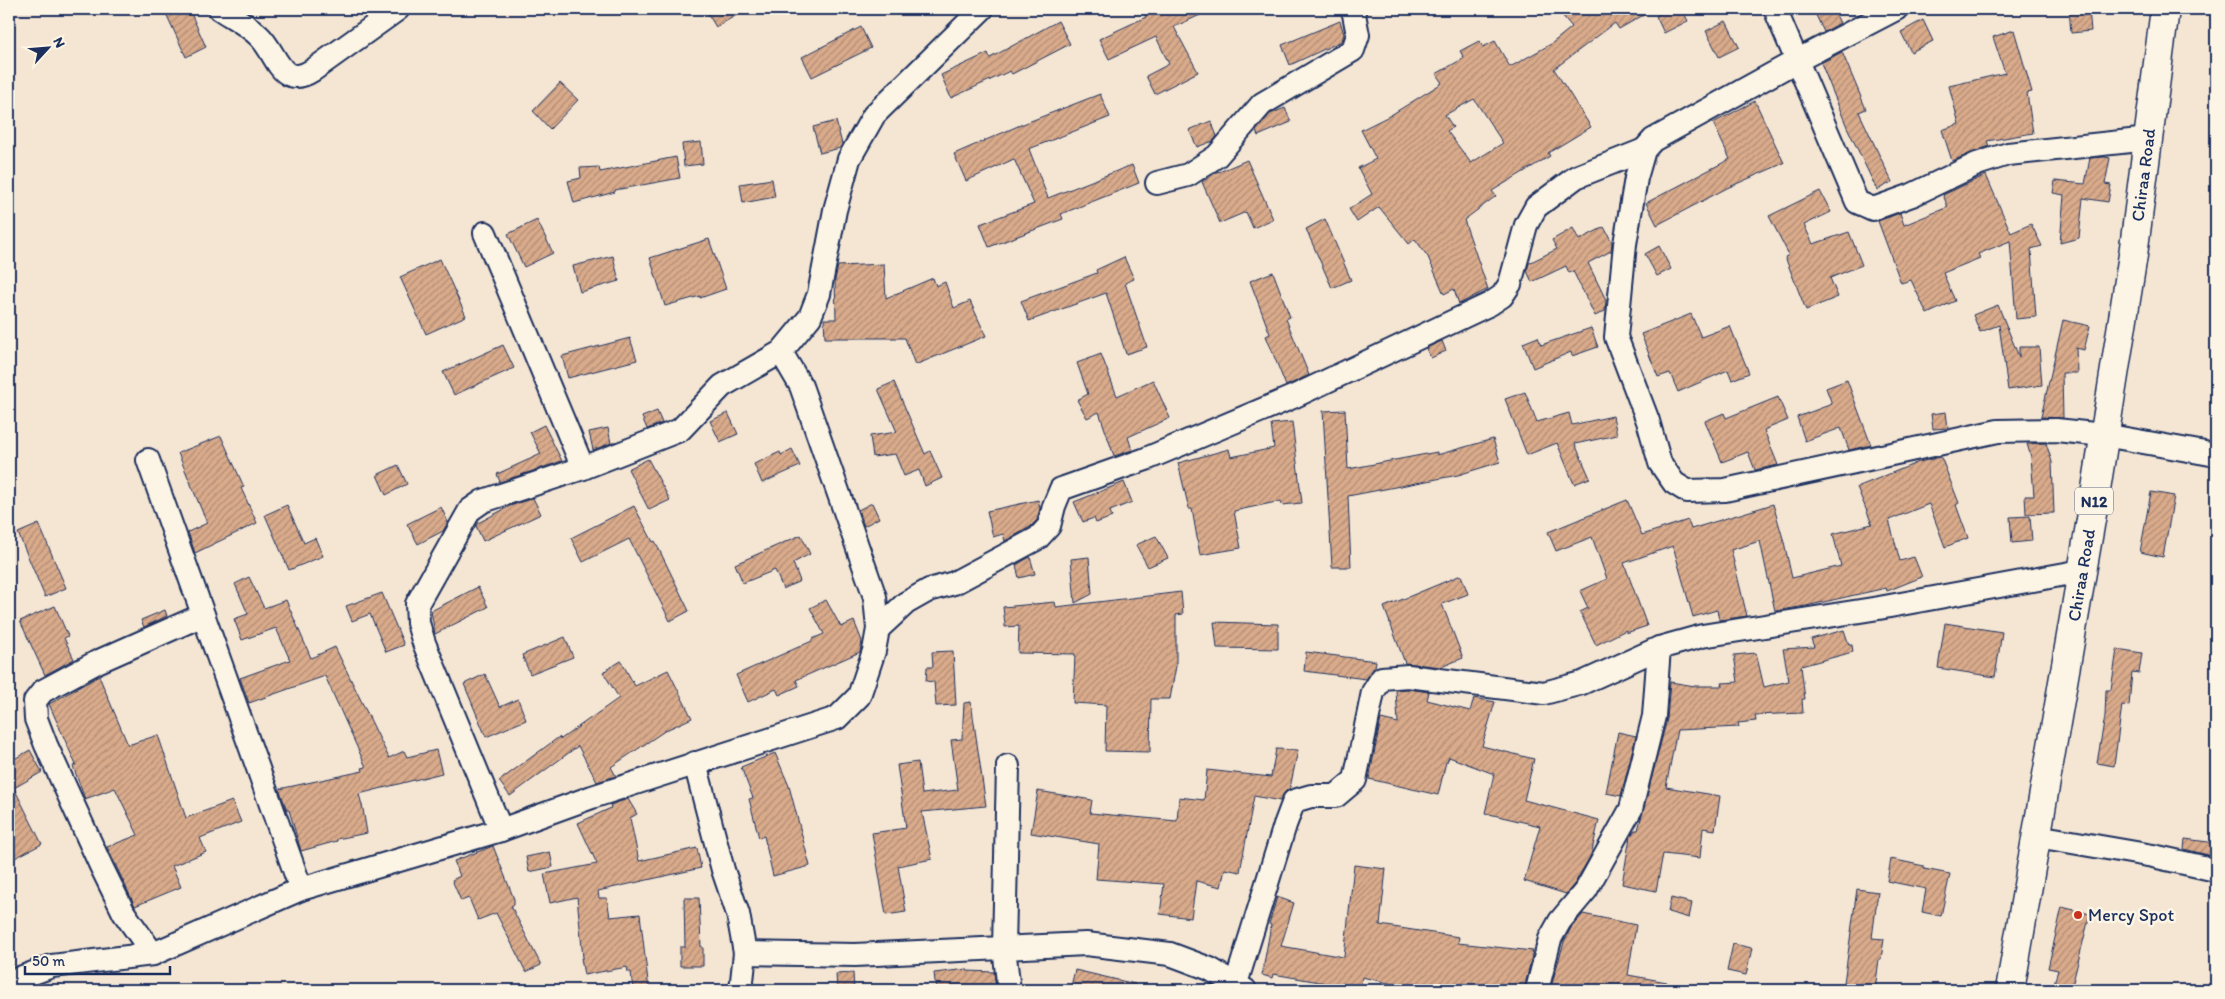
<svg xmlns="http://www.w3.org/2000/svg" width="2225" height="999" viewBox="0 0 2225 999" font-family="Itim,sans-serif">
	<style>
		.building { fill: url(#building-hatch); stroke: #1b2f5e; fill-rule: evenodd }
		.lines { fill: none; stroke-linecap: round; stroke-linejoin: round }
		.minor-casing { stroke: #1b2f5e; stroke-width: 26 }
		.highway-casing { stroke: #1b2f5e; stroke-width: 31 }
		.minor { stroke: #fcf5e5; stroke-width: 22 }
		.highway { stroke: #fcf5e5; stroke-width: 28 }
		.poi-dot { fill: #c8321e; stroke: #fcf5e5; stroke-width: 2 }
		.labels { text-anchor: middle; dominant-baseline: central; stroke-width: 5; stroke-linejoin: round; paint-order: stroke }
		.shield { fill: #fcf5e5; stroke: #5e6a86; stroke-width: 1 }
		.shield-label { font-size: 16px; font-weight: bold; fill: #1b2f5e }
		.street-label { font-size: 18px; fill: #1b2f5e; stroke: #fcf5e5 }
		.poi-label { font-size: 18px; fill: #1b2f5e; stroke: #fcf5e5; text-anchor: start }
	</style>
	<defs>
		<pattern id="building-hatch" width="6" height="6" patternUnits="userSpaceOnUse" patternTransform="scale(1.25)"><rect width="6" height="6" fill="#daab8b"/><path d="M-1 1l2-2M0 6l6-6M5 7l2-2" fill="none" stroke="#b08c75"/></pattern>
	</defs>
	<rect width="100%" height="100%" fill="#f5e6d3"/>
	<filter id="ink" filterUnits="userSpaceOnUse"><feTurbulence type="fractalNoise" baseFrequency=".02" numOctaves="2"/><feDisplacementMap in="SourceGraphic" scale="10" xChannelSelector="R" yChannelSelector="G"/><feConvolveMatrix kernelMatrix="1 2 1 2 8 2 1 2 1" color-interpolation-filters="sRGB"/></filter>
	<g filter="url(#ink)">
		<g class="building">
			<path d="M 164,9 L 189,9 L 206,47 L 186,57 Z"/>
			<path d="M 705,9 L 747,9 L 716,27 Z"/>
			<path d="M 1159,9 L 1213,9 L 1174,27 L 1198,72 L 1155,94 L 1146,76 L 1169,64 L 1156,37 L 1109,59 L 1099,39 L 1146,17 L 1145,15 Z"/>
			<path d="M 1557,9 L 1654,9 L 1619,29 L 1615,23 L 1554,69 L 1591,127 L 1548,153 L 1550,156 L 1492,191 L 1496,196 L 1464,220 L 1488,289 L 1459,304 L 1454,289 L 1444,294 L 1428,257 L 1415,239 L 1409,244 L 1379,207 L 1357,222 L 1349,209 L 1372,194 L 1358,168 L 1376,159 L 1361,130 L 1391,115 L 1442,83 L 1436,74 L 1464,58 L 1460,51 L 1479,41 L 1483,47 L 1495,41 L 1510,67 L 1551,44 L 1572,27 ZM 1474,99 L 1503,143 L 1471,163 L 1447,131 L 1453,127 L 1445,115 Z"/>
			<path d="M 1670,9 L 1682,9 L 1688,21 L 1664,33 L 1656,16 Z"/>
			<path d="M 1813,9 L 1833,9 L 1840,23 L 1824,32 Z"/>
			<path d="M 2069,9 L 2089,9 L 2091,31 L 2071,33 Z"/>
			<path d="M 1923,20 L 1933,41 L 1911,52 L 1901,32 Z"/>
			<path d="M 1058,21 L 1070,44 L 1012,74 L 1010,71 L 951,98 L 941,75 L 988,53 L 990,58 Z"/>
			<path d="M 1340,21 L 1344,34 L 1342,41 L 1290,65 L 1282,45 Z"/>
			<path d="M 1726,21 L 1739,47 L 1719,57 L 1706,31 Z"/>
			<path d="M 861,27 L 871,48 L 812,77 L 802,57 Z"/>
			<path d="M 2014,30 L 2032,92 L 2027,93 L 2033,133 L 1987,141 L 1989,146 L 1952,161 L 1942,130 L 1959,124 L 1949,86 L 2005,73 L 1993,37 Z"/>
			<path d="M 1842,52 L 1866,109 L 1859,112 L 1892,182 L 1877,190 L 1847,127 L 1821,63 Z"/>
			<path d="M 560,83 L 578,100 L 550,129 L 533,111 Z"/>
			<path d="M 1100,94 L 1110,117 L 1029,149 L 1048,198 L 1132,165 L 1139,183 L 1061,214 L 1063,219 L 989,247 L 980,224 L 1034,204 L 1014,159 L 966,181 L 954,154 L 1018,126 Z"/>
			<path d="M 1755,101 L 1784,163 L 1727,188 L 1657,225 L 1646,203 L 1730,159 L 1713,123 Z"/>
			<path d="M 1285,108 L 1291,122 L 1258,136 L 1256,131 L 1270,114 Z"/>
			<path d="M 836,121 L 842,144 L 840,148 L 820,153 L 813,127 Z"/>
			<path d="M 1211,121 L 1217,136 L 1213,141 L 1197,147 L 1189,130 Z"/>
			<path d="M 701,142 L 703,164 L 684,166 L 682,144 Z"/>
			<path d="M 676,157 L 680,178 L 615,190 L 615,192 L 574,203 L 568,181 L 581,178 L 580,168 L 599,167 L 600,172 Z"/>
			<path d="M 2105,157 L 2110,158 L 2105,184 L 2111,185 L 2108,202 L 2083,198 L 2079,238 L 2060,243 L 2064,195 L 2053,193 L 2055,181 L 2085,184 L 2090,158 Z"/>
			<path d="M 1247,160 L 1273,219 L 1253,228 L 1246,212 L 1220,223 L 1202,182 L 1218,171 L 1219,172 Z"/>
			<path d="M 1986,175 L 2011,233 L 2031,224 L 2042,246 L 2031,249 L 2036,317 L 2016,319 L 2010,241 L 1978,254 L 1980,258 L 1943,273 L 1955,301 L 1927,314 L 1911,280 L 1901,283 L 1878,221 L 1900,213 L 1904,225 L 1948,207 L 1943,195 Z"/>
			<path d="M 772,179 L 775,197 L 743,203 L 740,184 Z"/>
			<path d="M 1820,191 L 1831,212 L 1804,225 L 1813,244 L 1849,232 L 1862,265 L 1830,278 L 1838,297 L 1806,310 L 1785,257 L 1789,255 L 1769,216 Z"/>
			<path d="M 1325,219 L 1351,280 L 1332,288 L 1306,229 Z"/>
			<path d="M 537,220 L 553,253 L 524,267 L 508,234 Z"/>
			<path d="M 1604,227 L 1612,242 L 1611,251 L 1588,263 L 1606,300 L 1605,311 L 1595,316 L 1573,271 L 1569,273 L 1566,266 L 1532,282 L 1527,271 L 1529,263 L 1557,249 L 1552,240 L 1573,228 L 1579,240 Z"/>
			<path d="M 709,239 L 726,289 L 700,298 L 700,296 L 665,306 L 650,258 Z"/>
			<path d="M 1659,246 L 1671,269 L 1657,276 L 1645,254 Z"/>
			<path d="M 613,256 L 619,281 L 580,292 L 573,266 Z"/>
			<path d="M 1124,257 L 1134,279 L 1125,283 L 1147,347 L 1126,354 L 1106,293 L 1029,321 L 1021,301 L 1097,273 L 1096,270 Z"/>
			<path d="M 440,259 L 466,316 L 426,334 L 400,277 Z"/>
			<path d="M 884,264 L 886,298 L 933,278 L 936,286 L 945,282 L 954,308 L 970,301 L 986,336 L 915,365 L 905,338 L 825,338 L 824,319 L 836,319 L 835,280 L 838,266 Z"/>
			<path d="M 1273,272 L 1290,317 L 1286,319 L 1309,375 L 1286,386 L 1266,336 L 1270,334 L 1250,281 Z"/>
			<path d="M 1998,305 L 2019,357 L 2019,347 L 2039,347 L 2042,385 L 2008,390 L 1999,325 L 1980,332 L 1973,315 Z"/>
			<path d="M 1691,314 L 1701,337 L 1730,326 L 1749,373 L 1732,380 L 1728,370 L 1678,392 L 1670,373 L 1658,377 L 1641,334 Z"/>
			<path d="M 2063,320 L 2090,326 L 2084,350 L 2076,348 L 2077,373 L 2062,373 L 2063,418 L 2041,417 Z"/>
			<path d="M 1591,328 L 1598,347 L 1572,356 L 1571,352 L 1533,368 L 1523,343 L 1538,337 L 1541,345 Z"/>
			<path d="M 630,338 L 637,360 L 568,378 L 562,356 Z"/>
			<path d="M 1442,341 L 1446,351 L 1431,358 L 1426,348 Z"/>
			<path d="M 503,345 L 514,368 L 454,395 L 443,372 Z"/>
			<path d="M 1101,354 L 1117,396 L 1153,380 L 1170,418 L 1128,437 L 1132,450 L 1114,456 L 1099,412 L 1087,418 L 1077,400 L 1088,394 L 1077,363 Z"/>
			<path d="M 1847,380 L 1871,445 L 1849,450 L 1841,428 L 1805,441 L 1797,417 L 1832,404 L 1826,388 Z"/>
			<path d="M 894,382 L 925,454 L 930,451 L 942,478 L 925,486 L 919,470 L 904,476 L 895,454 L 873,457 L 870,436 L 897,432 L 878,389 Z"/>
			<path d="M 1525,392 L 1537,422 L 1569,413 L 1572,425 L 1613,416 L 1617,435 L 1575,444 L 1590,478 L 1574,484 L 1557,443 L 1527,455 L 1505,399 Z"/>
			<path d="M 1778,397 L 1788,420 L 1764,430 L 1778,465 L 1755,470 L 1748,452 L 1722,462 L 1705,421 L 1724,413 L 1726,418 Z"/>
			<path d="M 1345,410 L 1348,469 L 1437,452 L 1437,455 L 1493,439 L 1500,462 L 1458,475 L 1348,496 L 1351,567 L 1332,567 L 1323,411 Z"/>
			<path d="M 657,411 L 662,423 L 647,429 L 642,417 Z"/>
			<path d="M 1946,412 L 1948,428 L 1933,429 L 1931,414 Z"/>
			<path d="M 728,413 L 738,434 L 720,442 L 710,421 Z"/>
			<path d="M 1292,422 L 1302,503 L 1282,505 L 1281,501 L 1234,511 L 1241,548 L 1200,555 L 1192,509 L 1189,509 L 1178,463 L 1229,449 L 1231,457 L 1274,448 L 1271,424 Z"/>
			<path d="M 544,425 L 562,461 L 500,482 L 497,474 L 541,454 L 530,432 Z"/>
			<path d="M 608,428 L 611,443 L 593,450 L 589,432 Z"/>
			<path d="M 221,436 L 244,487 L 241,488 L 257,523 L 195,553 L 188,532 L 207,523 L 178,453 Z"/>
			<path d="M 2046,443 L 2052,462 L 2054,513 L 2026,514 L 2025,496 L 2034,496 L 2031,457 L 2027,444 Z"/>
			<path d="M 792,449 L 800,466 L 762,483 L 754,464 L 780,452 L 781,455 Z"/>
			<path d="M 1941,457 L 1959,503 L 1956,505 L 1968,538 L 1945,547 L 1929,504 L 1889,520 L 1900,561 L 1914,557 L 1922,577 L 1887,591 L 1886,588 L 1806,606 L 1775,611 L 1760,541 L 1731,550 L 1747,616 L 1719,620 L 1717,610 L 1693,617 L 1673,546 L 1624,563 L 1647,626 L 1626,633 L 1626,630 L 1596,645 L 1580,612 L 1588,608 L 1580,591 L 1607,579 L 1592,537 L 1556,551 L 1548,532 L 1627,500 L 1642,535 L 1688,520 L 1691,529 L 1773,504 L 1784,542 L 1792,578 L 1841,566 L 1833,534 L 1872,524 L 1857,487 L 1919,462 Z"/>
			<path d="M 648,459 L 670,500 L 649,510 L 628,469 Z"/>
			<path d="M 398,465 L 407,484 L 386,495 L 377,475 Z"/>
			<path d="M 1124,482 L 1132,502 L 1110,511 L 1112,517 L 1096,523 L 1094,518 L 1083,522 L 1074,502 Z"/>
			<path d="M 2151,492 L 2174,496 L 2163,557 L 2140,552 Z"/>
			<path d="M 533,498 L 541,514 L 483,541 L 476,526 L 478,523 L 510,506 Z"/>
			<path d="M 1038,500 L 1040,508 L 1037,520 L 1030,527 L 1005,541 L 1003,534 L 993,537 L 987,511 Z"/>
			<path d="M 872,503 L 879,518 L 864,526 L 858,510 Z"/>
			<path d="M 287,505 L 304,543 L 315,538 L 323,556 L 289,570 L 265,515 Z"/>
			<path d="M 634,506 L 653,542 L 655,541 L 689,611 L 670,621 L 629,539 L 583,562 L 571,538 Z"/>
			<path d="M 441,507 L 448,522 L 443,531 L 418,544 L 407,524 Z"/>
			<path d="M 2030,516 L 2032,541 L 2012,543 L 2010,517 Z"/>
			<path d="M 39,524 L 66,588 L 45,597 L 18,533 Z"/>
			<path d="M 801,535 L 810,554 L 793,563 L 800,581 L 783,589 L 775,570 L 743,583 L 735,564 Z"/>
			<path d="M 1156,536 L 1168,558 L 1148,567 L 1136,545 Z"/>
			<path d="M 1030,557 L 1035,574 L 1019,578 L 1016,565 Z"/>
			<path d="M 1089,557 L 1092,594 L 1075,603 L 1071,559 Z"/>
			<path d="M 1461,575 L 1468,594 L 1442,604 L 1463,658 L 1441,667 L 1405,663 L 1384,607 Z"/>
			<path d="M 249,577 L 264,608 L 286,600 L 311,658 L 335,647 L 389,758 L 404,751 L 407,757 L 436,750 L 442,773 L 359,794 L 363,809 L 367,833 L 337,839 L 337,841 L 301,851 L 289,810 L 287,810 L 279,789 L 363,771 L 362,768 L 366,767 L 325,676 L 249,703 L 240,678 L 290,660 L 276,628 L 242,640 L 234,619 L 248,614 L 235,584 Z"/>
			<path d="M 478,587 L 488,607 L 435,634 L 431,611 Z"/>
			<path d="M 1181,592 L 1183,614 L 1176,615 L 1176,666 L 1170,699 L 1151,699 L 1150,752 L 1105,751 L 1106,705 L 1073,703 L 1075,654 L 1018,653 L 1019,626 L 1005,627 L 1005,624 L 1003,607 L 1055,602 L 1056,607 Z"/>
			<path d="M 382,593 L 404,645 L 386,652 L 370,614 L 352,621 L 346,606 Z"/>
			<path d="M 826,600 L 841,627 L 854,621 L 862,641 L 860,652 L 796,680 L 799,686 L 779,695 L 776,689 L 748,702 L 736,675 L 812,641 L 812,639 L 824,634 L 810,608 Z"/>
			<path d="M 55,606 L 68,636 L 64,638 L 74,659 L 45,675 L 20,621 Z"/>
			<path d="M 165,610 L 167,616 L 144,627 L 141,620 Z"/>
			<path d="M 1214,622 L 1278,624 L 1278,649 L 1217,648 Z"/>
			<path d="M 1945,623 L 2002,632 L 1995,677 L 1938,668 Z"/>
			<path d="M 1844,630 L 1849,645 L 1852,645 L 1853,652 L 1801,666 L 1805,699 L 1802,699 L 1803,713 L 1755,715 L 1756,721 L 1738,723 L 1739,727 L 1677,730 L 1666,787 L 1720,796 L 1715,830 L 1703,828 L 1700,858 L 1663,854 L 1656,891 L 1622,884 L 1630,837 L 1635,830 L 1638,830 L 1667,719 L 1670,682 L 1695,686 L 1723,686 L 1722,683 L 1738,682 L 1734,655 L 1756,653 L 1764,687 L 1789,681 L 1783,649 L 1814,647 L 1811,639 Z"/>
			<path d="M 565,637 L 573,657 L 530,674 L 522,655 Z"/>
			<path d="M 2117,649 L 2142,653 L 2139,673 L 2132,672 L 2129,706 L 2122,705 L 2114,766 L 2097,763 L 2105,716 L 2106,690 L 2111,690 Z"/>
			<path d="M 953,651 L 956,705 L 936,706 L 934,682 L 926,681 L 927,667 L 933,667 L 932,652 Z"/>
			<path d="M 1306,652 L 1376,661 L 1375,667 L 1366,679 L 1304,671 Z"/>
			<path d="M 621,661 L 635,686 L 668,670 L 692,718 L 666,730 L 611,767 L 616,776 L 597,782 L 578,746 L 510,796 L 499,781 L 559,737 L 561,739 L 619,698 L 603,672 Z"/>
			<path d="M 485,674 L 500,707 L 518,699 L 526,720 L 486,737 L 464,684 Z"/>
			<path d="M 99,676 L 128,745 L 158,735 L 186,818 L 232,801 L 241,822 L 200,838 L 206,852 L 172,866 L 181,887 L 135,906 L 107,847 L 138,835 L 115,788 L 85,799 L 73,766 L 76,765 L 49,704 Z"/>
			<path d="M 1408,689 L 1429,692 L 1427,700 L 1470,711 L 1474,698 L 1495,702 L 1482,746 L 1534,759 L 1524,800 L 1599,820 L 1591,855 L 1575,883 L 1566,894 L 1524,881 L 1540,826 L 1485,813 L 1494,774 L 1449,757 L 1447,762 L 1446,762 L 1438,795 L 1369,779 L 1381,719 L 1398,723 L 1396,690 Z"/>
			<path d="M 971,702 L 986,806 L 922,812 L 932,859 L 898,866 L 906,912 L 886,915 L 872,833 L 906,828 L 897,765 L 918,762 L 922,794 L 958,790 L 951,740 L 962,739 L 964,703 Z"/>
			<path d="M 1618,732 L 1636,736 L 1621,796 L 1606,793 Z"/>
			<path d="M 1276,749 L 1298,750 L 1290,788 L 1285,792 L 1280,801 L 1254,796 L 1240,872 L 1225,869 L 1221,887 L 1196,881 L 1191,918 L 1160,914 L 1164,884 L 1096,879 L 1099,844 L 1031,833 L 1038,791 L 1092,800 L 1090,813 L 1177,821 L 1179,797 L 1204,800 L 1207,770 L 1271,777 Z"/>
			<path d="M 30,750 L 42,772 L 14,788 L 42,844 L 9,861 L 9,762 Z"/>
			<path d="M 775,753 L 789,786 L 810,866 L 773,876 L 764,836 L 759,838 L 749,799 L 753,798 L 741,767 Z"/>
			<path d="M 628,799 L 637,814 L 630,818 L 639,861 L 697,848 L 701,868 L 598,891 L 599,898 L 607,898 L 610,917 L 640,914 L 649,990 L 633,990 L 631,972 L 628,972 L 627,967 L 584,975 L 581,958 L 583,958 L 577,897 L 550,903 L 544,874 L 597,864 L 578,823 L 611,808 L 610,805 Z"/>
			<path d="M 2185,839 L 2216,843 L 2216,857 L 2184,849 Z"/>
			<path d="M 493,846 L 514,899 L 514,905 L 511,906 L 541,965 L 526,972 L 496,913 L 478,920 L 469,898 L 461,901 L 452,880 L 460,876 L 454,861 Z"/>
			<path d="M 550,852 L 553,867 L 529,872 L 526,857 Z"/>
			<path d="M 1891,859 L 1924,866 L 1924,869 L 1950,874 L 1941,916 L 1922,912 L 1926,889 L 1887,881 Z"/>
			<path d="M 1354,865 L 1386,869 L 1380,925 L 1459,937 L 1458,943 L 1533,951 L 1524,990 L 1419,990 L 1362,977 L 1360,989 L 1273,974 L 1272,978 L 1262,975 L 1271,925 L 1269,924 L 1277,897 L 1294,903 L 1281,946 L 1344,957 Z"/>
			<path d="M 1857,889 L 1878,892 L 1872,938 L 1884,939 L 1881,959 L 1879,959 L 1875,990 L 1843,990 Z"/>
			<path d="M 684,898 L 699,898 L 701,947 L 703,947 L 703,966 L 680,966 L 680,947 L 685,947 Z"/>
			<path d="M 1671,898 L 1692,903 L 1689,918 L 1668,912 Z"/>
			<path d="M 2062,907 L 2090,914 L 2071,990 L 2052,990 L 2058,970 L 2048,968 Z"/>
			<path d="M 1583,914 L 1636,925 L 1628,975 L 1667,982 L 1667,990 L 1550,990 L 1564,942 L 1571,928 Z"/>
			<path d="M 1733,944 L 1752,948 L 1746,975 L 1727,971 Z"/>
			<path d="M 967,969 L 967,971 L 994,972 L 996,990 L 936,990 L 934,973 Z"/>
			<path d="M 1075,970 L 1135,984 L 1134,990 L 1070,990 Z"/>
			<path d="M 853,973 L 854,990 L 837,990 L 836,974 Z"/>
		</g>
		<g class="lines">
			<g class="minor-casing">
				<g id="minor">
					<path d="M 220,9 C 232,17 248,25 259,36 C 277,52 280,91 313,70 L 398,9"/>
					<path d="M 1775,9 L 1857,202 L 1873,209 L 1912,195 L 1977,164 L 2008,154 L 2149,139"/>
					<path d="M 1896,9 L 1798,60 L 1653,140 L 1644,150 L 1636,178 L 1625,244 L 1616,337 L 1648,421 L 1660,463 L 1674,483 L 1687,491 L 1725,490 L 1998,431 L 2056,430 L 2104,435 L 2216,455"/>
					<path d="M 1157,183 L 1188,175 L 1217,156 L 1262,104 L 1353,50 L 1358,35 L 1353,9"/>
					<path d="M 485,233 L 583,468"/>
					<path d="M 148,460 L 301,889"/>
					<path d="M 878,629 L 906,603 L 929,590 L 954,583 L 1038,538 L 1049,526 L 1054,506 L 1061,489 L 1146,459 L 1295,396 L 1490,304 L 1502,296 L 1510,284 L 1526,225 L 1536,207 L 1576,177 L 1644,150"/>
					<path d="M 695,763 L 723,870 L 738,914 L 745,953 L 741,990"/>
					<path d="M 1008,766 L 1004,948 L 1009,990"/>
					<path d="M 501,830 L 592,797 L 837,718 L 859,696 L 874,651 L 878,629 L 875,597 L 801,386 L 781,352"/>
					<path d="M 2037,836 L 2153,856 L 2216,870"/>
					<path d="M 745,953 L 855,955 L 1086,944 L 1170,954 L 1210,969 L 1245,990"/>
					<path d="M 153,954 L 124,913 L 101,866 L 46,745 L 36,719 L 35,701 L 43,691 L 97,662 L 203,615"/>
					<path d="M 9,982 L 52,966 L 153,954 L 301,889 L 501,830 L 424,643 L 418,623 L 417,604 L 470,510 L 483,501 L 583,468 L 680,430 L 722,386 L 781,352 L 810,317 L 819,294 L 835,210 L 849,159 L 874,115 L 982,9"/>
					<path d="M 1234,990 L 1285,825 L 1294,801 L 1311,796 L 1336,796 L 1355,780 L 1373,692 L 1382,678 L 1408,676 L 1544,693 L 1582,683 L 1659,648 L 1702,636 L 1879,608 L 2082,571"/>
					<path d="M 1537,990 L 1550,939 L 1560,921 L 1586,890 L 1631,809 L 1654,716 L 1659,648"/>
				</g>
			</g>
			<g class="highway-casing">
				<g id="highway">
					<path id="s1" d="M 2010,990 L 2093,508 L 2133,255 L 2165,9"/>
				</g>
			</g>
			<use href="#minor" class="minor"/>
			<use href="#highway" class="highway"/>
		</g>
	</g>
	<circle class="poi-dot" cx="2078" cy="915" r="5"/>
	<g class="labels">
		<rect class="shield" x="2075" y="487.5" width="38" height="27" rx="4"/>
		<g class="shield-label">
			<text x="2094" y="501">N12</text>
		</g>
		<g class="street-label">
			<text stroke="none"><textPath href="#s1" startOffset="826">Chiraa Road</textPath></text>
			<text stroke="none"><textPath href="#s1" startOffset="421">Chiraa Road</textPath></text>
		</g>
		<g class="poi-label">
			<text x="2088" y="915">Mercy Spot</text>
		</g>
	</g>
	<rect width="2225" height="999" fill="none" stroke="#fcf5e5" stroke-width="30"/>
	<rect x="15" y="15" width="2195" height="969" fill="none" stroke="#1b2f5e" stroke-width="2" filter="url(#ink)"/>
	<g transform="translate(48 48) rotate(64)" stroke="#fcf5e5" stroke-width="4" paint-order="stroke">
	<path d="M0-4L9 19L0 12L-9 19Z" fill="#1b2f5e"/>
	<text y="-8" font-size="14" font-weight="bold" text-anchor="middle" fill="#1b2f5e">N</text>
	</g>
	<path d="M25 966v8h145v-8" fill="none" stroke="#1b2f5e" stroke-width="2.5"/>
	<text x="32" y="966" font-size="15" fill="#1b2f5e" stroke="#fcf5e5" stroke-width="4" paint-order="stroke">50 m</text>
</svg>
